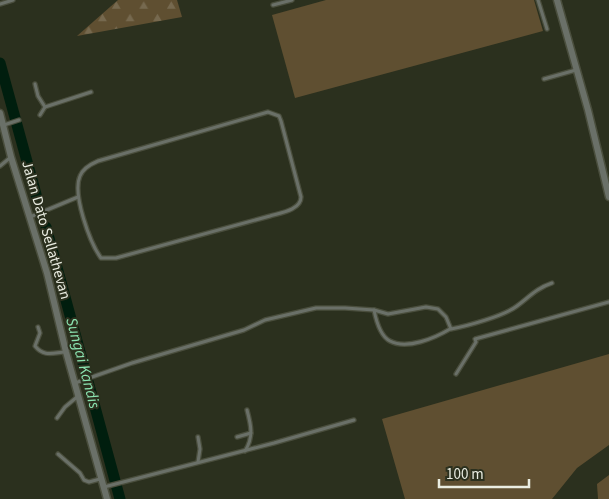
<svg xmlns="http://www.w3.org/2000/svg" width="609" height="499" viewBox="0 0 609 499" font-family="'Source Sans 3',sans-serif">
	<style>
		.green { fill: #5f4f31 }
		.forest { fill: url(#forest-firs) }
		.lines { fill: none; stroke-linecap: round; stroke-linejoin: round }
		.river { stroke: #001e0e; stroke-width: 11 }
		.service-casing { stroke: #4a4e3d; stroke-width: 5.5 }
		.minor-casing { stroke: #4a4e3d; stroke-width: 9 }
		.service { stroke: #6a7068; stroke-width: 3 }
		.minor { stroke: #6a7068; stroke-width: 6 }
		.labels { text-anchor: middle; dominant-baseline: central; stroke-width: 4; stroke-linejoin: round; paint-order: stroke }
		.street-label { font-size: 15px; fill: #eaede2; stroke: #2b301e }
		.water-label { font-size: 16px; font-style: italic; fill: #8be3b0; stroke: #2b301e }
	</style>
	<defs>
		<pattern id="forest-firs" width="22" height="20" patternUnits="userSpaceOnUse" patternTransform="scale(1.25)"><rect width="22" height="20" fill="#5f4f31"/><path d="M5 1l3.5 6h-7zM16 11l3.5 6h-7z" fill="#76694f"/></pattern>
	</defs>
	<rect width="100%" height="100%" fill="#2b301e"/>
	<g class="green">
		<path d="M 326,0 L 534,0 L 543,31 L 295,98 L 272,15 Z"/>
		<path d="M 609,354 L 609,445 L 577,468 L 552,499 L 405,499 L 382,419 Z"/>
		<path d="M 609,475 L 609,499 L 598,499 L 597,484 Z"/>
	</g>
	<path class="forest" d="M 118,0 L 177,0 L 182,17 L 77,36 Z"/>
	<g class="lines">
		<g class="river">
			<path d="M 0,63 L 37,198"/>
			<path d="M 46,227 L 120,499"/>
		</g>
		<g class="service-casing">
			<g id="service">
				<path d="M 538,0 L 547,29"/>
				<path d="M 0,4 L 13,0"/>
				<path d="M 273,5 L 292,0"/>
				<path d="M 544,79 L 576,70"/>
				<path d="M 35,84 L 38,96 L 45,107"/>
				<path d="M 268,112 L 279,116 L 281,121 L 301,197 C 301,210 280,213 270,216 L 116,258 L 101,258 C 90,243 72,194 80,176 C 83,168 91,164 98,161 Z"/>
				<path d="M 40,115 L 45,107 L 91,92"/>
				<path d="M 4,125 L 19,120"/>
				<path d="M 0,166 L 11,157"/>
				<path d="M 30,217 L 78,197"/>
				<path d="M 374,310 C 376,320 380,336 390,341 C 407,350 435,338 450,329"/>
				<path d="M 38,327 L 40,333 L 35,346 C 44,357 52,353 65,352"/>
				<path d="M 456,374 L 476,342 L 475,339 L 609,302"/>
				<path d="M 75,383 L 132,363 L 244,330 L 265,320 L 316,308 L 345,308 L 374,310 L 388,314 L 426,307 L 438,309 L 446,317 L 451,329 C 467,326 504,316 517,306 C 529,297 537,288 552,283"/>
				<path d="M 57,418 L 65,407 L 77,397"/>
				<path d="M 237,437 L 251,433"/>
				<path d="M 245,451 C 254,437 251,425 247,410"/>
				<path d="M 58,454 L 80,473 L 84,480 L 89,482 L 100,479"/>
				<path d="M 198,462 L 200,449 L 198,437"/>
				<path d="M 104,487 L 274,443 L 354,420"/>
			</g>
		</g>
		<g class="minor-casing">
			<g id="minor">
				<path d="M 557,0 L 588,110 L 609,197"/>
				<path d="M 0,113 L 11,157 L 47,273 L 66,352 L 107,499"/>
			</g>
		</g>
		<use href="#service" class="service"/>
		<use href="#minor" class="minor"/>
	</g>
	<g class="labels">
		<g class="street-label">
			<text transform="translate(46 230) rotate(74)">Jalan Dato Sellathevan</text>
		</g>
		<g class="water-label">
			<text transform="translate(83 363) rotate(75)">Sungai Kandis</text>
		</g>
	</g>
	<path d="M439 479v8h90v-8" fill="none" stroke="#eaede2" stroke-width="2.5"/>
	<text x="446" y="479" font-size="15" fill="#eaede2" stroke="#2b301e" stroke-width="4" paint-order="stroke">100 m</text>
</svg>
